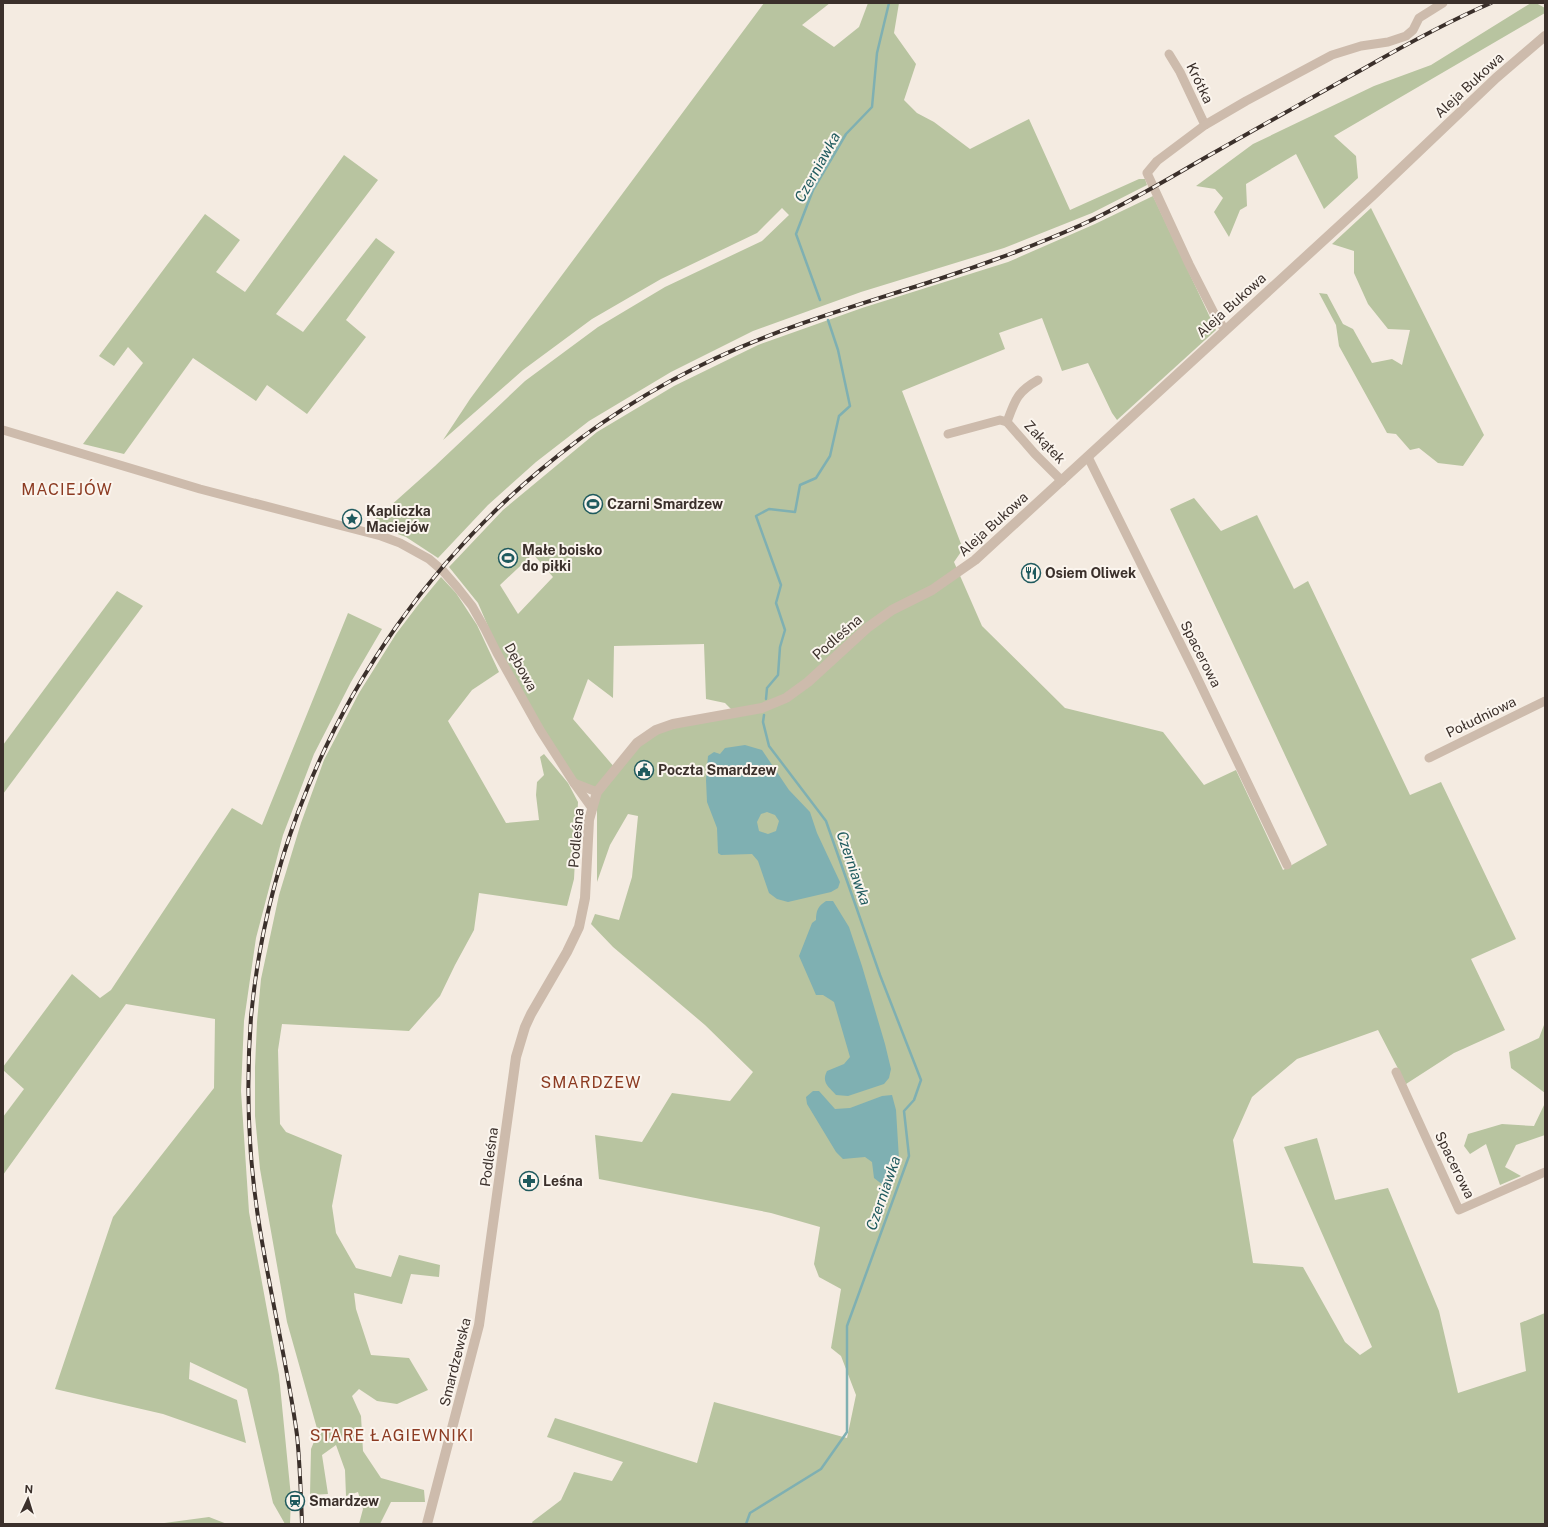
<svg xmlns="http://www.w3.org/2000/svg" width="1548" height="1527" viewBox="0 0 1548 1527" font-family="'Public Sans',sans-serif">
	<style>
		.green { fill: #b8c4a0; fill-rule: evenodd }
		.water { fill: #7fb0b2; fill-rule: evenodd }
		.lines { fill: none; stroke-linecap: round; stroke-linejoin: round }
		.stream { stroke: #7fb0b2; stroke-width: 2.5 }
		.minor { stroke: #cdbbac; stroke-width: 9 }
		.tertiary { stroke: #cdbbac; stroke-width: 10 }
		.rail-casing { stroke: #3b302b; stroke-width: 4 }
		.rail { stroke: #fbf5ee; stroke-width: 2.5; stroke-dasharray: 8; stroke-linecap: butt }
		.labels { text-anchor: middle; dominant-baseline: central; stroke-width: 4; stroke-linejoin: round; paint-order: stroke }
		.street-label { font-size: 14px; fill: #3b302b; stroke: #fbf5ee }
		.poi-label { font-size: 14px; font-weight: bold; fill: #3b302b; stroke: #fbf5ee; text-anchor: start }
		.water-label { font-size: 15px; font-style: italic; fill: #1f5a5e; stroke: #fbf5ee }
		.quarter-label { font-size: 16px; letter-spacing: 1px; fill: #8c3b22; stroke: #fbf5ee }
	</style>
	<rect width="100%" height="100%" fill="#f4ebe1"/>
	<g class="green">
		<path d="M 764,3 L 830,3 L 802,25 L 834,47 L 859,27 L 868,3 L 899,3 L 894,33 L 916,64 L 904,100 L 917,113 L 934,122 L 970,149 L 1029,119 L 1070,210 L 1139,179 L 1145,179 L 1147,185 L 1092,213 L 1004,248 L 861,292 L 753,331 L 671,372 L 589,421 L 536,462 L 488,505 L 438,558 L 406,537 L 370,524 L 435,466 L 525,381 L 598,327 L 665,287 L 762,241 L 789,215 L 782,208 L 757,233 L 661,279 L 592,319 L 523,370 L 443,440 L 470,399 Z"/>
		<path d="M 1531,3 L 1536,3 L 1545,8 L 1545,13 L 1334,136 L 1356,156 L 1358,178 L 1324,209 L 1296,154 L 1246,184 L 1247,206 L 1240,210 L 1229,237 L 1214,212 L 1223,198 L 1215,189 L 1196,186 L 1253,144 L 1374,86 L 1431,65 Z"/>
		<path d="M 344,155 L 378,180 L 276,314 L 303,332 L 376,238 L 395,252 L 346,320 L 366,337 L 307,414 L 267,385 L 256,401 L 193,358 L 124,454 L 83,444 L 143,363 L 128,347 L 114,366 L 99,356 L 205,214 L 240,240 L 216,272 L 245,292 Z"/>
		<path d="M 1153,196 L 1216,330 L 1117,420 L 1112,413 L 1088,363 L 1062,371 L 1042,318 L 999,333 L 1005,349 L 902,391 L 963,549 L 954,562 L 982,626 L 1065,708 L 1163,732 L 1204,785 L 1236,770 L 1283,870 L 1327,845 L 1170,509 L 1194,498 L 1221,531 L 1257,515 L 1294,589 L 1308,581 L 1410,795 L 1441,782 L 1516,939 L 1471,959 L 1505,1030 L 1454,1053 L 1406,1084 L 1378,1030 L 1297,1059 L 1252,1097 L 1233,1140 L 1253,1263 L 1303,1267 L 1345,1342 L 1360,1355 L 1372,1347 L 1284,1147 L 1317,1138 L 1335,1200 L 1388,1188 L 1439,1311 L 1458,1393 L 1526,1371 L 1520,1323 L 1545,1313 L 1545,1524 L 533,1524 L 532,1522 L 561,1500 L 574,1472 L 612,1481 L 623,1462 L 547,1437 L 555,1418 L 697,1463 L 714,1402 L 847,1438 L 856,1395 L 841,1356 L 831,1348 L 841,1289 L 819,1277 L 814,1264 L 820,1227 L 771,1213 L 599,1179 L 595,1135 L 642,1142 L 672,1093 L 730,1101 L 753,1072 L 705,1025 L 613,947 L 591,924 L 595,914 L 619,920 L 632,877 L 638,816 L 628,814 L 610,845 L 597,882 L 597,792 L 574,783 L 509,675 L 478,603 L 449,567 L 503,510 L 597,432 L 674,386 L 758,345 L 862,308 L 1008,262 L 1095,224 ZM 533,554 L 553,577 L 518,614 L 500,585 ZM 704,644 L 706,699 L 725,703 L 735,713 L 648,735 L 615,768 L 573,719 L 588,679 L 613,698 L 614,646 Z"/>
		<path d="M 1371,208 L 1484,435 L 1463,466 L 1438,463 L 1419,448 L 1410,450 L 1396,434 L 1387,433 L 1339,346 L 1336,325 L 1319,293 L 1327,294 L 1343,324 L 1353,329 L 1372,363 L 1392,359 L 1402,365 L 1410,330 L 1388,329 L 1368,304 L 1354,273 L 1354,251 L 1332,244 Z"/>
		<path d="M 441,577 L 456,593 L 477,625 L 499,672 L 472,690 L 448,721 L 506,823 L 539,820 L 536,795 L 537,782 L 544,775 L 540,757 L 544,754 L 568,783 L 578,802 L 574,879 L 567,906 L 479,893 L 474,930 L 455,965 L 440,996 L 409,1031 L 282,1024 L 278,1050 L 280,1124 L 286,1132 L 342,1155 L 332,1206 L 336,1233 L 356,1268 L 391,1277 L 399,1255 L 440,1265 L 439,1277 L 411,1274 L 402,1304 L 354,1293 L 356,1309 L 371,1355 L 409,1358 L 428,1390 L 397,1404 L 377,1401 L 359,1389 L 352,1396 L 361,1416 L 363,1451 L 381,1478 L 424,1490 L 425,1502 L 391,1502 L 380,1524 L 359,1524 L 363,1509 L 358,1492 L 346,1496 L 345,1470 L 336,1445 L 322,1455 L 328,1494 L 310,1495 L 311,1449 L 318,1432 L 287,1322 L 260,1169 L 255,1116 L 255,1067 L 257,1022 L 261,979 L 279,895 L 301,823 L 324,760 L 359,693 L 396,634 L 418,605 Z"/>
		<path d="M 117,591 L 143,606 L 3,794 L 3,745 Z"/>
		<path d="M 348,613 L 382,629 L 351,682 L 314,754 L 283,835 L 256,938 L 244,1021 L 241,1091 L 249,1212 L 279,1375 L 291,1497 L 290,1524 L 285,1524 L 273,1503 L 247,1389 L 190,1362 L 189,1379 L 237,1400 L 246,1443 L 163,1414 L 55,1389 L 113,1217 L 214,1088 L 215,1019 L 126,1004 L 3,1175 L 3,1117 L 24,1089 L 3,1070 L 3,1067 L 72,974 L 100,998 L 111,990 L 232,808 L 262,825 Z"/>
		<path d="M 1544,1025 L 1545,1025 L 1545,1093 L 1511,1068 L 1509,1052 L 1539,1038 Z"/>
		<path d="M 1545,1103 L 1545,1135 L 1516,1145 L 1505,1167 L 1521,1176 L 1500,1185 L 1486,1144 L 1470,1154 L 1464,1146 L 1468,1134 L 1502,1124 L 1534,1126 Z"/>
		<path d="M 209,1517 L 227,1524 L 157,1524 Z"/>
	</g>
	<g class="water">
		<path d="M 745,745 L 762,750 L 789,790 L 810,812 L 817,833 L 840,882 L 838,888 L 831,892 L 788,902 L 777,899 L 769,893 L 758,861 L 752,854 L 721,855 L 718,853 L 717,828 L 707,802 L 706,780 L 708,756 L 714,752 L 720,754 L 725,748 ZM 767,812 L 775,815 L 779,821 L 776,831 L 768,834 L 759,831 L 757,822 L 761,814 Z"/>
		<path d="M 826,901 L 833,901 L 849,927 L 862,966 L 885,1044 L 891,1069 L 889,1078 L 884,1084 L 848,1096 L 836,1095 C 829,1087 821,1083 827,1071 L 844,1064 L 850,1057 L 834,1002 L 823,995 L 816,995 L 799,956 L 812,923 L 816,920 C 816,911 818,906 826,901 Z"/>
		<path d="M 813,1091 L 819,1091 L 835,1109 L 850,1108 L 882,1096 L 892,1095 L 896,1110 L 899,1159 L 897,1174 L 891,1185 L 883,1185 L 874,1178 L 872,1162 L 865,1157 L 843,1159 L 836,1152 L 807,1104 L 806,1097 Z"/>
	</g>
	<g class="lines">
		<g class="stream">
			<path d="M 820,300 L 796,234 L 813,190 L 846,134 L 872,107 L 877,53 L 889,3"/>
			<path d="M 766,699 L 767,688 L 778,675 L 780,647 L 785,630 L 776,603 L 781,585 L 756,516 L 769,509 L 795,512 L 800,485 L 816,478 L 830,456 L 839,416 L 850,406 L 838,350 L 828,320"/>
			<path d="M 746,1524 L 750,1513 L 821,1469 L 847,1432 L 847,1326 L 909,1156 L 904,1111 L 914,1100 L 921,1080 L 880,975 L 826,821 L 769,746 L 763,722 L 764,715"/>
		</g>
		<g class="minor">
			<path d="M 1169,54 L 1180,72 L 1205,125"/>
			<path d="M 1225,330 L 1214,313 L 1189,264 L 1147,173 L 1157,161 L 1205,125 L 1246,101 L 1332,55 L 1361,46 L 1388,42 L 1406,36 L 1413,30 L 1419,18 L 1443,3"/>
			<path d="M 1038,380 C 1017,392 1015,400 1007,422 L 1035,454 L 1062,481"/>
			<path d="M 3,430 L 200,489 L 381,536 L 400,543 L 429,559 L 443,571 L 457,587 L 472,606 L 485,629 L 497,653 L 540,730 L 574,783 L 592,808"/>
			<path d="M 948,434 L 1000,420 L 1007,422"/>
			<path d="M 1088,457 L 1193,669 L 1287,865"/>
			<path d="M 1429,758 L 1545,701"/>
			<path d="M 574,783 L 597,792"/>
			<path d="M 1396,1072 L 1459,1210 L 1545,1172"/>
		</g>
		<path class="tertiary" d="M 427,1524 L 479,1325 L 516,1057 L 525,1027 L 531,1014 L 567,952 L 579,927 L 585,898 L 589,820 L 597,792 L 637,743 L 656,730 L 673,724 L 762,708 L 786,698 L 808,682 L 867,628 L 892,610 L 932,590 L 975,560 L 1373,195 L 1496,78 L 1545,36"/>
		<g class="rail-casing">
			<path id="rail" d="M 302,1524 C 301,1494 300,1465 297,1435 C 287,1362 269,1290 258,1217 C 248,1151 246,1084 251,1017 C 277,734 458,478 716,358 C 787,325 862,304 936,280 C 985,264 1034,246 1081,225 C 1125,205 1166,180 1208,156 C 1259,127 1311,98 1363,69 C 1405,45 1447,22 1491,3"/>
		</g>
		<use href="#rail" class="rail"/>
	</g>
	<defs>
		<g id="stadium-ring" transform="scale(1)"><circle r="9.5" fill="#fbf5ee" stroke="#1f5a5e" stroke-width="1.5"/><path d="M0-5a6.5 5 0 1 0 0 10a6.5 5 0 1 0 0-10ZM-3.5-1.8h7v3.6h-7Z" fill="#1f5a5e"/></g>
		<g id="sight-ring" transform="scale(1)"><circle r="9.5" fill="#fbf5ee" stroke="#1f5a5e" stroke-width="1.5"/><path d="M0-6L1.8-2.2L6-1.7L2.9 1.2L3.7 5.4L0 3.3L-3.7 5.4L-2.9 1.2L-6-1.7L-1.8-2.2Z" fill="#1f5a5e"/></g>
		<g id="restaurant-ring" transform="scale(1)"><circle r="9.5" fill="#fbf5ee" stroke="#1f5a5e" stroke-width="1.5"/><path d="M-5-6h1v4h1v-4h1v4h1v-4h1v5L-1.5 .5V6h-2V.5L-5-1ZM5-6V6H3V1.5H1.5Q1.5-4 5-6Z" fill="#1f5a5e"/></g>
		<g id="civic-ring" transform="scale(1)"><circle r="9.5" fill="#fbf5ee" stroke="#1f5a5e" stroke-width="1.5"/><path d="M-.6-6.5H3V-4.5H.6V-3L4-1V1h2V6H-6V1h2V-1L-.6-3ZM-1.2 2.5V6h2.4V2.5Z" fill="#1f5a5e"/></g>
		<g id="pharmacy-ring" transform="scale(1)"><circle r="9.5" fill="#fbf5ee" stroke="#1f5a5e" stroke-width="1.5"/><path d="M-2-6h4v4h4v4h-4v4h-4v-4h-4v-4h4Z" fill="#1f5a5e"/></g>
		<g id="station-ring" transform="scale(1)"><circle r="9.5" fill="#fbf5ee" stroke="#1f5a5e" stroke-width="1.5"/><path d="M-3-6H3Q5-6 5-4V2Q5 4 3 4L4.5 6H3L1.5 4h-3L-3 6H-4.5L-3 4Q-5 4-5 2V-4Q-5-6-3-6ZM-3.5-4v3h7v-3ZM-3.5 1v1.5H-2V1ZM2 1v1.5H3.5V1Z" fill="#1f5a5e"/></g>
	</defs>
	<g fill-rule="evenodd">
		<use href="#stadium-ring" x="593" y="504"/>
		<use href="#sight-ring" x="352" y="519"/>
		<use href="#stadium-ring" x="508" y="558"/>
		<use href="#restaurant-ring" x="1031" y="573"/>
		<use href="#civic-ring" x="644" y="770"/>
		<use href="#pharmacy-ring" x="529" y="1181"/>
		<use href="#station-ring" x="295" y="1501"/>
	</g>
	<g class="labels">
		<g class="street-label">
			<text transform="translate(1200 83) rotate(64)">Krótka</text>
			<text transform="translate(1469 85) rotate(-43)">Aleja Bukowa</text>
			<text transform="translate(1231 305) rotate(-42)">Aleja Bukowa</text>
			<text transform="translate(1045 442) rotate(47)">Zakątek</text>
			<text transform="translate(993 524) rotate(-42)">Aleja Bukowa</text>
			<text transform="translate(837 637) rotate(-41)">Podleśna</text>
			<text transform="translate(1201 654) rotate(63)">Spacerowa</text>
			<text transform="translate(521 667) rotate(61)">Dębowa</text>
			<text transform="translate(1481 717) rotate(-26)">Południowa</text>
			<text transform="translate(576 838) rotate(-85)">Podleśna</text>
			<text transform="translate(489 1157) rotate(-82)">Podleśna</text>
			<text transform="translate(1455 1165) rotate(64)">Spacerowa</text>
			<text transform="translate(455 1362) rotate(-76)">Smardzewska</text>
		</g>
		<g class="poi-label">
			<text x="607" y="504">Czarni Smardzew</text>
			<text x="366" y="511">Kapliczka<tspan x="366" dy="16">Maciejów</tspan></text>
			<text x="522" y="550">Małe boisko<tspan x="522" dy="16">do piłki</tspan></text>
			<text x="1045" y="573">Osiem Oliwek</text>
			<text x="658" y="770">Poczta Smardzew</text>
			<text x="543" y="1181">Leśna</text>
			<text x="309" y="1501">Smardzew</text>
		</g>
		<g class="water-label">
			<text transform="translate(817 167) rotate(-61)">Czerniawka</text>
			<text transform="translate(854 868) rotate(71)">Czerniawka</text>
			<text transform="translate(883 1193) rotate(-71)">Czerniawka</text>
		</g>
		<g class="quarter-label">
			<text x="67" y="489">MACIEJÓW</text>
			<text x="591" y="1082">SMARDZEW</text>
			<text x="392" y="1435">STARE ŁAGIEWNIKI</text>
		</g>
	</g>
	<rect width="1548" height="1527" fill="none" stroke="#3b302b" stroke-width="8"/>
	<g transform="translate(28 1499) rotate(4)" stroke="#fbf5ee" stroke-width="3" paint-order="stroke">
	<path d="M0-3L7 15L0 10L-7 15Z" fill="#3b302b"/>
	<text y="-6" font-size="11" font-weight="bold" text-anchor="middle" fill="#3b302b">N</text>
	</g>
</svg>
